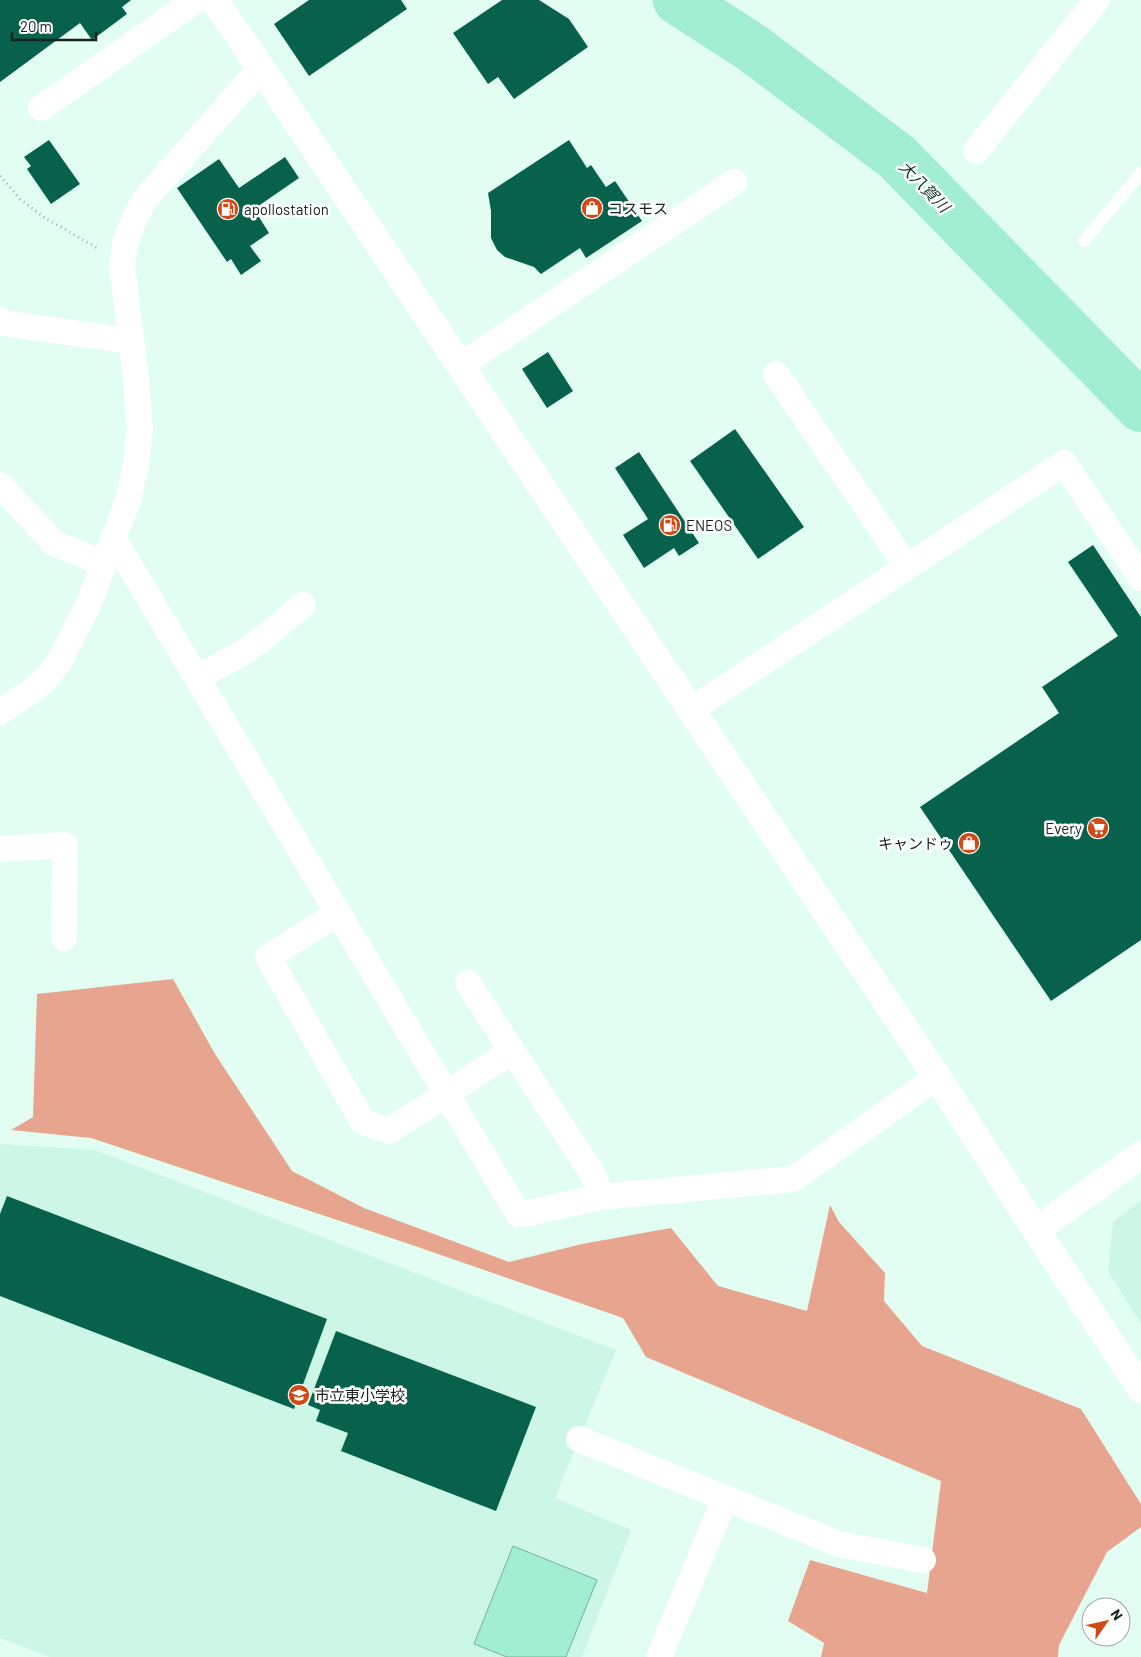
<svg xmlns="http://www.w3.org/2000/svg" width="1141" height="1657" viewBox="0 0 1141 1657" font-family="Barlow,'Noto Sans JP',sans-serif">
	<style>
		.built { fill: #ccf7e6 }
		.forest { fill: #e7a58f }
		.water { fill: #a1eed2; stroke: #77b09b }
		.lines { fill: none; stroke-linecap: round; stroke-linejoin: round }
		.river { stroke: #a1eed2; stroke-width: 50 }
		.building { fill: #08624b }
		.path { stroke: #9cb3aa; stroke-width: 3; stroke-dasharray: 1 4; stroke-linecap: butt }
		.lane { stroke: #fff; stroke-width: 12 }
		.street { stroke: #fff; stroke-width: 26 }
		.secondary { stroke: #fff; stroke-width: 28 }
		.labels { text-anchor: middle; dominant-baseline: central; stroke-width: 5; stroke-linejoin: round; paint-order: stroke }
		.poi-label { font-size: 15px; fill: #14211c; stroke: #fff; text-anchor: start }
		.water-label { font-size: 16px; font-style: italic; fill: #15382d; stroke: #fff }
	</style>
	<rect width="100%" height="100%" fill="#e2fef3"/>
	<g class="built">
		<path d="M 0,1144 L 95,1150 L 616,1350 L 555,1498 L 631,1530 L 582,1657 L 50,1657 L 0,1638 Z"/>
		<path d="M 1141,1200 L 1141,1324 L 1108,1271 L 1113,1222 Z"/>
	</g>
	<path class="forest" d="M 173,979 L 215,1054 L 292,1171 L 364,1208 L 509,1262 L 582,1244 L 671,1228 L 718,1286 L 807,1311 L 830,1205 L 839,1222 L 885,1273 L 884,1301 L 922,1346 L 1081,1409 L 1141,1504 L 1141,1527 L 1107,1552 L 1059,1645 L 1058,1657 L 821,1657 L 824,1643 L 788,1621 L 810,1560 L 927,1593 L 941,1481 L 646,1357 L 623,1318 L 409,1244 L 91,1138 L 11,1130 L 33,1117 L 37,994 Z"/>
	<path class="water" d="M 513,1546 L 597,1580 L 566,1657 L 507,1657 L 474,1644 Z"/>
	<g class="lines">
		<path class="river" d="M 678,0 L 751,47 L 897,157 L 1141,407"/>
	</g>
	<g class="building">
		<path d="M 0,0 L 131,0 L 122,7 L 127,14 L 92,40 L 80,23 L 0,82 Z"/>
		<path d="M 309,0 L 401,0 L 407,9 L 309,76 L 274,24 Z"/>
		<path d="M 502,0 L 539,0 L 569,19 L 588,47 L 514,99 L 498,77 L 488,84 L 453,33 Z"/>
		<path d="M 49,140 L 80,184 L 51,204 L 27,169 L 31,166 L 24,157 Z"/>
		<path d="M 569,140 L 587,168 L 591,165 L 606,187 L 615,181 L 642,221 L 586,258 L 580,248 L 541,274 L 534,267 L 505,257 L 497,250 L 491,238 L 491,211 L 488,193 Z"/>
		<path d="M 285,157 L 299,178 L 254,209 L 269,233 L 250,246 L 261,261 L 241,275 L 231,259 L 227,262 L 177,188 L 219,159 L 239,188 Z"/>
		<path d="M 548,352 L 573,391 L 547,408 L 522,369 Z"/>
		<path d="M 735,429 L 804,527 L 758,559 L 690,461 Z"/>
		<path d="M 639,452 L 699,543 L 679,556 L 674,548 L 644,568 L 623,535 L 648,519 L 615,468 Z"/>
		<path d="M 1093,545 L 1141,617 L 1141,940 L 1051,1001 L 920,807 L 1059,713 L 1042,687 L 1118,636 L 1068,562 Z"/>
		<path d="M 7,1196 L 327,1319 L 294,1409 L 0,1296 L 0,1214 Z"/>
		<path d="M 336,1331 L 536,1407 L 496,1511 L 341,1451 L 348,1433 L 316,1421 L 320,1410 L 308,1405 Z"/>
	</g>
	<g class="lines">
		<path class="path" d="M 0,176 L 20,199 L 45,218 L 97,248"/>
		<path class="lane" d="M 1084,241 L 1141,173"/>
		<g class="street">
			<path d="M 41,108 L 196,0"/>
			<path d="M 976,151 L 1097,0"/>
			<path d="M 0,320 L 3,323 L 131,341"/>
			<path d="M 461,365 L 734,182"/>
			<path d="M 776,374 L 907,567"/>
			<path d="M 0,485 L 55,544 L 104,563"/>
			<path d="M 113,538 L 519,1215 L 600,1197 L 793,1179 L 937,1077"/>
			<path d="M 197,678 L 242,653 L 258,642 L 303,605"/>
			<path d="M 691,710 L 1064,463 L 1141,578"/>
			<path d="M 0,712 L 33,690 L 47,678 L 59,662 L 89,603 L 129,498 L 137,458 L 140,429 L 136,379 L 122,265 L 125,243 L 136,215 L 145,199 L 261,68"/>
			<path d="M 0,849 L 65,845 L 64,938"/>
			<path d="M 338,913 L 268,957 L 363,1122 L 389,1131 L 503,1057 L 514,1053"/>
			<path d="M 468,983 L 594,1176 L 600,1197"/>
			<path d="M 579,1439 L 839,1544 L 923,1560"/>
			<path d="M 659,1657 L 725,1498"/>
		</g>
		<g class="secondary">
			<path d="M 214,0 L 261,68 L 937,1077 L 1036,1230 L 1141,1389"/>
			<path d="M 1036,1230 L 1141,1155"/>
		</g>
	</g>
	<defs>
		<g id="shop-disc" transform="scale(1.125)"><circle r="9.5" fill="#d14a16" stroke="#fff"/><path d="M-5-2.5h2.3a2.7 3.5 0 0 1 5.4 0H5L5.5 6h-11ZM-1.5-2.5h3a1.5 2.3 0 0 0-3 0Z" fill="#fff"/></g>
		<g id="fuel-disc" transform="scale(1.125)"><circle r="9.5" fill="#d14a16" stroke="#fff"/><path d="M-5.5-6h7V0h2V4h1.3V-2.5L3-4.5l.8-.8L6-3V5H2.5V1h-1V6h-7ZM-4.2-4.7v3.2H.2V-4.7Z" fill="#fff"/></g>
		<g id="supermarket-disc" transform="scale(1.125)"><circle r="9.5" fill="#d14a16" stroke="#fff"/><path d="M-6-5.5h2.5l.6 2H6L4.5 2H-2.5L-4.4-4H-6ZM-1.5 3.2a1.3 1.3 0 1 0 .1 0ZM3 3.2a1.3 1.3 0 1 0 .1 0Z" fill="#fff"/></g>
		<g id="school-disc" transform="scale(1.125)"><circle r="9.5" fill="#d14a16" stroke="#fff"/><path d="M0-5L7-2L0 1L-7-2ZM-4 1L0 2.5L4 1V4Q0 6-4 4Z" fill="#fff"/></g>
	</defs>
	<g fill-rule="evenodd">
		<use href="#shop-disc" x="592" y="208"/>
		<use href="#fuel-disc" x="228" y="209"/>
		<use href="#fuel-disc" x="670" y="525"/>
		<use href="#supermarket-disc" x="1098" y="828"/>
		<use href="#shop-disc" x="969" y="843"/>
		<use href="#school-disc" x="299" y="1395"/>
	</g>
	<g class="labels">
		<g class="poi-label">
			<text x="608" y="208">コスモス</text>
			<text x="244" y="209">apollostation</text>
			<text x="686" y="525">ENEOS</text>
			<text x="1082" y="828" text-anchor="end">Every</text>
			<text x="953" y="843" text-anchor="end">キャンドゥ</text>
			<text x="315" y="1395">市立東小学校</text>
		</g>
		<g class="water-label">
			<text transform="translate(925 186) rotate(46)">大八賀川</text>
		</g>
	</g>
	<g transform="translate(1106 1622) rotate(56)"><circle r="24" fill="#ffffff" stroke="#a1a6a4"/>
	<path d="M0-4L9 19L0 12L-9 19Z" fill="#d14a16"/>
	<text y="-8" font-size="14" font-weight="bold" text-anchor="middle" fill="#14211c">N</text>
	</g>
	<path d="M12 32v8h84v-8" fill="none" stroke="#14211c" stroke-width="2.5"/>
	<text x="20" y="32" font-size="15" fill="#14211c" stroke="#ffffff" stroke-width="4" paint-order="stroke">20 m</text>
</svg>
